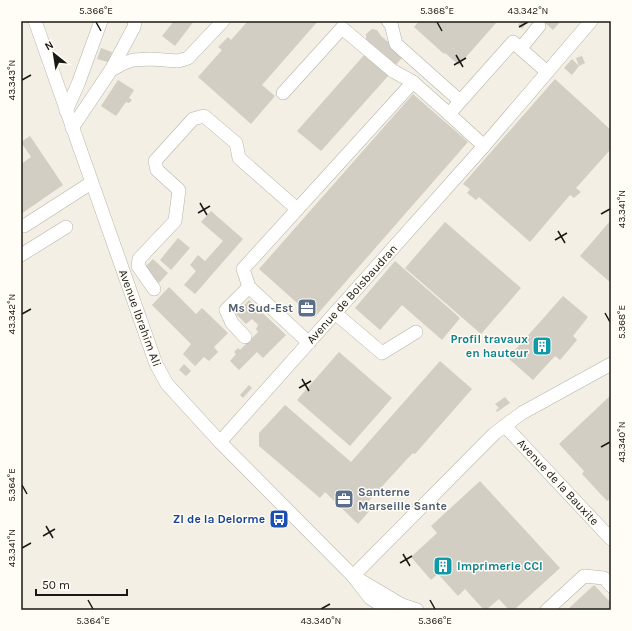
<svg xmlns="http://www.w3.org/2000/svg" width="632" height="631" viewBox="0 0 632 631" font-family="Karla,sans-serif">
	<style>
		.building { fill: #d2cec4 }
		.lines { fill: none; stroke-linecap: round; stroke-linejoin: round }
		.minor-casing { stroke: #b6b3a8; stroke-width: 14 }
		.minor { stroke: #fff; stroke-width: 13 }
		.ticks { fill: none; stroke: #1b1915; stroke-width: 1.5 }
		.labels { text-anchor: middle; dominant-baseline: central; stroke-width: 3; stroke-linejoin: round; paint-order: stroke }
		.street-label { font-size: 12px; fill: #1b1915; stroke: #fffdf6 }
		.service-label { font-size: 12px; font-weight: bold; fill: #4e5e75; stroke: #fffdf6; text-anchor: end }
		.culture-label { font-size: 12px; font-weight: bold; fill: #0d838f; stroke: #fffdf6; text-anchor: end }
		.transit-label { font-size: 12px; font-weight: bold; fill: #164399; stroke: #fffdf6; text-anchor: end }
		.neatline { fill: none; stroke: #1b1915; stroke-width: 1.5 }
		.ticks-label { font-size: 10px; text-anchor: middle; fill: #1b1915 }
	</style>
	<rect width="100%" height="100%" fill="#f3efe4"/>
	<g class="building">
		<path d="M 174,21 L 194,21 L 175,46 L 162,36 Z"/>
		<path d="M 248,21 L 318,21 L 262,85 L 275,96 L 251,124 L 198,77 L 222,50 L 218,47 L 228,37 L 231,40 Z"/>
		<path d="M 419,21 L 493,21 L 496,23 L 459,65 L 445,53 L 444,54 L 414,27 Z"/>
		<path d="M 521,21 L 528,21 L 522,29 L 518,25 Z"/>
		<path d="M 543,21 L 561,21 L 553,30 Z"/>
		<path d="M 372,29 L 377,30 L 381,36 L 404,55 L 396,65 L 373,45 L 370,44 L 366,40 L 366,34 Z"/>
		<path d="M 101,48 L 112,52 L 108,62 L 97,59 Z"/>
		<path d="M 365,54 L 389,75 L 321,151 L 297,131 Z"/>
		<path d="M 582,56 L 585,63 L 579,66 L 576,58 Z"/>
		<path d="M 572,59 L 579,66 L 572,75 L 564,68 Z"/>
		<path d="M 555,79 L 611,130 L 611,149 L 576,188 L 581,192 L 574,198 L 570,195 L 530,242 L 479,197 L 476,200 L 467,193 L 470,189 L 463,184 Z"/>
		<path d="M 118,80 L 134,90 L 129,98 L 132,100 L 129,103 L 126,102 L 116,116 L 101,106 Z"/>
		<path d="M 413,94 L 468,142 L 314,318 L 259,269 Z"/>
		<path d="M 30,136 L 63,185 L 21,214 L 21,164 L 31,157 L 21,142 Z"/>
		<path d="M 211,211 L 243,239 L 195,294 L 184,285 L 196,271 L 190,265 L 198,255 L 205,261 L 223,241 L 201,222 Z"/>
		<path d="M 611,220 L 611,283 L 580,256 Z"/>
		<path d="M 445,222 L 521,288 L 481,334 L 405,268 Z"/>
		<path d="M 178,238 L 190,248 L 171,270 L 160,260 Z"/>
		<path d="M 153,259 L 168,273 L 159,283 L 144,268 Z"/>
		<path d="M 395,261 L 460,318 L 442,340 L 402,305 L 380,330 L 355,308 Z"/>
		<path d="M 169,287 L 196,314 L 202,308 L 228,333 L 214,347 L 218,352 L 209,361 L 204,357 L 195,366 L 183,354 L 191,344 L 152,305 Z"/>
		<path d="M 563,296 L 588,317 L 573,336 L 577,340 L 560,360 L 555,356 L 533,380 L 508,358 Z"/>
		<path d="M 249,300 L 286,335 L 263,358 L 257,352 L 239,370 L 230,361 L 236,354 L 234,352 L 238,348 L 240,350 L 258,332 L 256,329 L 258,325 L 252,319 L 246,324 L 236,314 Z"/>
		<path d="M 339,352 L 392,398 L 350,446 L 297,400 Z"/>
		<path d="M 440,361 L 472,389 L 415,454 L 413,453 L 408,458 L 365,505 L 371,509 L 358,524 L 325,492 L 320,498 L 259,446 L 259,433 L 285,405 L 351,462 Z"/>
		<path d="M 184,364 L 191,371 L 186,376 L 179,370 Z"/>
		<path d="M 249,385 L 252,388 L 243,398 L 240,395 Z"/>
		<path d="M 611,395 L 611,498 L 607,501 L 582,474 L 584,471 L 559,444 Z"/>
		<path d="M 505,397 L 510,403 L 497,412 L 496,410 L 499,408 L 495,404 Z"/>
		<path d="M 480,481 L 560,568 L 514,610 L 509,610 L 499,599 L 486,610 L 484,610 L 465,589 L 458,596 L 438,574 L 431,580 L 411,557 L 437,533 L 431,526 Z"/>
		<path d="M 594,585 L 611,603 L 611,610 L 567,610 Z"/>
	</g>
	<g class="lines">
		<g class="minor-casing">
			<g id="minor">
				<path d="M 35,21 L 156,364 L 167,384 L 220,442 L 353,576 L 370,598 L 389,610"/>
				<path d="M 388,21 L 391,24 L 396,44 L 460,101"/>
				<path d="M 521,48 L 539,26"/>
				<path d="M 111,70 L 122,64 L 133,60 L 151,59 L 178,61 L 188,58 L 223,21"/>
				<path d="M 283,93 L 342,28 L 393,71 L 413,82 L 449,114"/>
				<path d="M 66,111 L 78,84 L 101,21"/>
				<path d="M 72,128 L 111,70 L 134,27 L 135,21"/>
				<path d="M 484,146 L 449,114 L 513,42 L 547,72"/>
				<path d="M 21,225 L 24,226 L 91,183"/>
				<path d="M 21,255 L 66,227"/>
				<path d="M 154,289 L 138,266 L 139,259 L 175,221 L 179,190 L 157,170 L 155,161 L 193,119 L 204,116 L 236,143 L 239,158 L 297,209"/>
				<path d="M 335,313 L 382,353 L 416,332"/>
				<path d="M 245,337 L 232,323 L 226,310 L 249,287"/>
				<path d="M 309,343 L 249,287 L 243,269 L 413,82"/>
				<path d="M 505,426 L 611,539"/>
				<path d="M 220,442 L 484,146 L 591,21"/>
				<path d="M 353,576 L 495,433 L 522,413 L 611,364"/>
				<path d="M 360,580 L 402,605 L 417,610"/>
				<path d="M 547,610 L 584,576 L 604,578 L 611,586"/>
			</g>
		</g>
		<use href="#minor" class="minor"/>
	</g>
	<path class="ticks" d="M 96,22 L 101,31M 437,22 L 442,31M 519,27 L 528,22M 456,55 L 463,67M 454,65 L 466,58M 22,80 L 31,75M 200,203 L 207,215M 198,213 L 210,206M 601,214 L 610,209M 558,231 L 565,243M 555,240 L 567,233M 605,313 L 610,322M 22,314 L 31,309M 302,379 L 309,391M 299,388 L 311,381M 601,447 L 610,442M 22,485 L 27,494M 46,526 L 53,538M 43,536 L 55,529M 22,548 L 31,543M 403,554 L 410,566M 400,563 L 412,556M 88,600 L 93,609M 430,600 L 435,609M 321,609 L 330,604"/>
	<defs>
		<g id="office-square" transform="scale(1)"><rect x="-9" y="-9" width="18" height="18" rx="4" fill="#5c6f8a" stroke="#fffdf6"/><path d="M-6-3h4V-5.5h4V-3h4V5H-6ZM-1-4.5V-3h2v-1.5ZM-6 0V1H6V0Z" fill="#fff"/></g>
		<g id="building-square" transform="scale(1)"><rect x="-9" y="-9" width="18" height="18" rx="4" fill="#0f9aa8" stroke="#fffdf6"/><path d="M-4-6H4V6H1V3H-1V6H-4ZM-2.5-4.3h1.7v1.8h-1.7ZM.8-4.3h1.7v1.8H.8ZM-2.5-1h1.7V.8h-1.7ZM.8-1h1.7V.8H.8Z" fill="#fff"/></g>
		<g id="bus-square" transform="scale(1)"><rect x="-9" y="-9" width="18" height="18" rx="4" fill="#1a4fb4" stroke="#fffdf6"/><path d="M-5-6H5V4H4V6H2V4H-2V6H-4V4H-5ZM-3.5-4V0h7V-4ZM-3.5 1.2v1.5H-2V1.2ZM2 1.2v1.5H3.5V1.2Z" fill="#fff"/></g>
	</defs>
	<g fill-rule="evenodd">
		<use href="#office-square" x="307" y="308"/>
		<use href="#building-square" x="542" y="346"/>
		<use href="#office-square" x="344" y="499"/>
		<use href="#bus-square" x="279" y="519"/>
		<use href="#building-square" x="443" y="566"/>
	</g>
	<g class="labels">
		<g class="street-label">
			<text transform="translate(352 294) rotate(-48)">Avenue de Boisbaudran</text>
			<text transform="translate(140 318) rotate(70)">Avenue Ibrahim Ali</text>
			<text transform="translate(558 482) rotate(47)">Avenue de la Bauxite</text>
		</g>
		<g class="service-label">
			<text x="293" y="308">Ms Sud-Est</text>
			<text x="358" y="492" text-anchor="start">Santerne<tspan x="358" dy="14">Marseille Sante</tspan></text>
		</g>
		<g class="culture-label">
			<text x="528" y="339">Profil travaux<tspan x="528" dy="14">en hauteur</tspan></text>
			<text x="457" y="566" text-anchor="start">Imprimerie CCI</text>
		</g>
		<g class="transit-label">
			<text x="265" y="519">ZI de la Delorme</text>
		</g>
	</g>
	<rect width="632" height="631" fill="none" stroke="#fffdf6" stroke-width="44"/>
	<g transform="translate(54 54) rotate(330)" stroke="#fffdf6" stroke-width="3" paint-order="stroke">
	<path d="M0-3L7 15L0 10L-7 15Z" fill="#1b1915"/>
	<text y="-6" font-size="11" font-weight="bold" text-anchor="middle" fill="#1b1915">N</text>
	</g>
	<path d="M36 589v6h91v-6" fill="none" stroke="#1b1915" stroke-width="2"/>
	<text x="42" y="589" font-size="12" fill="#1b1915" stroke="#fffdf6" stroke-width="3" paint-order="stroke">50 m</text>
	<rect x="22" y="22" width="588" height="587" class="neatline"/>
	<g class="ticks-label">
		<text x="96" y="14">5.366°E</text>
		<text x="437" y="14">5.368°E</text>
		<text x="528" y="14">43.342°N</text>
		<text transform="translate(11 80) rotate(-90)" y="4">43.343°N</text>
		<text transform="translate(621 209) rotate(-90)" y="4">43.341°N</text>
		<text transform="translate(11 314) rotate(-90)" y="4">43.342°N</text>
		<text transform="translate(621 322) rotate(-90)" y="4">5.368°E</text>
		<text transform="translate(621 442) rotate(-90)" y="4">43.340°N</text>
		<text transform="translate(11 485) rotate(-90)" y="4">5.364°E</text>
		<text transform="translate(11 548) rotate(-90)" y="4">43.341°N</text>
		<text x="93" y="624">5.364°E</text>
		<text x="321" y="624">43.340°N</text>
		<text x="435" y="624">5.366°E</text>
	</g>
</svg>
